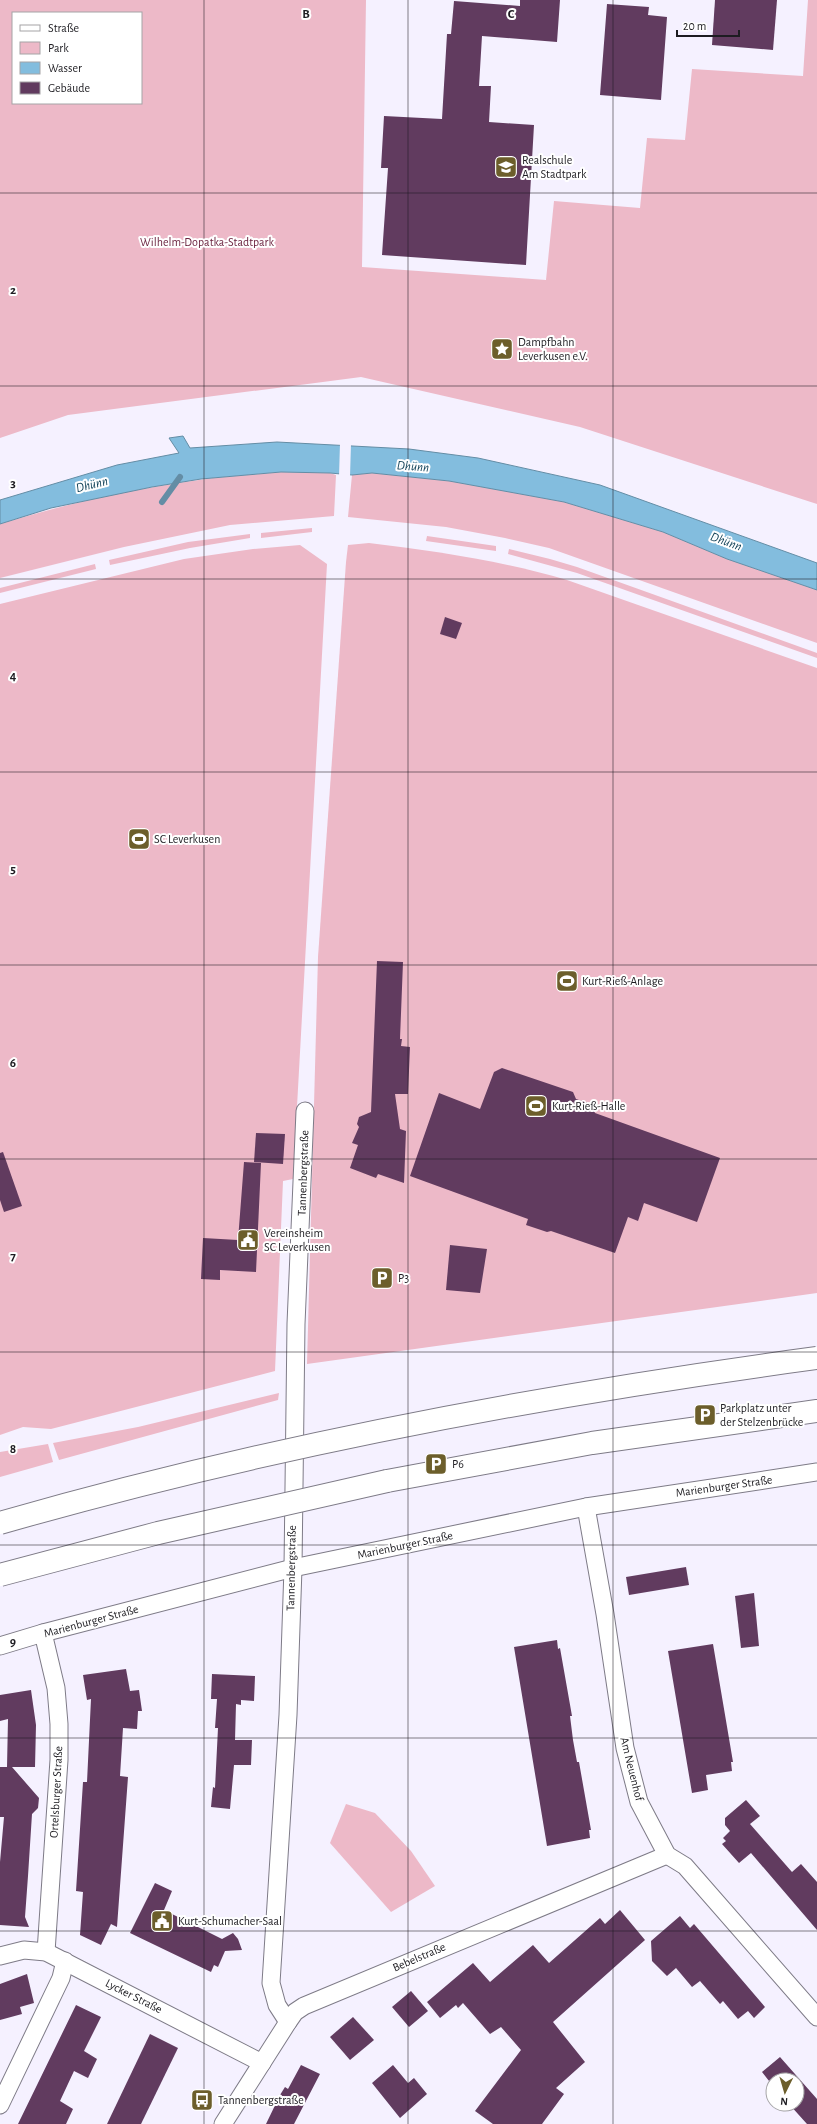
<svg xmlns="http://www.w3.org/2000/svg" width="817" height="2124" viewBox="0 0 817 2124" font-family="'Alegreya Sans',sans-serif">
	<style>
		.green { fill: #edb9c8; fill-rule: evenodd }
		.water { fill: #83bdde; stroke: #648da5 }
		.pier { fill: #f5f1ff }
		.lines { fill: none; stroke-linecap: round; stroke-linejoin: round }
		.stream { stroke: #648da5; stroke-width: 6 }
		.building { fill: #613b5f }
		.minor-casing { stroke: #7e7b87; stroke-width: 19 }
		.motorway-casing { stroke: #7e7b87; stroke-width: 24 }
		.minor { stroke: #fff; stroke-width: 17 }
		.motorway { stroke: #fff; stroke-width: 22 }
		.motorway-bridge-casing { stroke: #7e7b87; stroke-width: 24; stroke-linecap: butt }
		.motorway-bridge { stroke: #fff; stroke-width: 22 }
		.grid { fill: none; stroke: #1d1c21; stroke-width: 1; stroke-opacity: 0.55 }
		.labels { text-anchor: middle; dominant-baseline: central; stroke-width: 4; stroke-linejoin: round; paint-order: stroke }
		.poi-label { font-size: 12px; fill: #1d1c21; stroke: #fff; text-anchor: start }
		.park-label { font-size: 12px; fill: #6b233f; stroke: #fff }
		.street-label { font-size: 12px; fill: #1d1c21; stroke: #fff }
		.water-label { font-size: 13px; font-style: italic; fill: #0e3f55; stroke: #fff }
		.grid-label { font-size: 13px; text-anchor: middle; font-weight: bold; fill: #1d1c21; stroke: #fff; stroke-width: 4; stroke-linejoin: round; paint-order: stroke }
	</style>
	<rect width="100%" height="100%" fill="#f5f1ff"/>
	<g class="green">
		<path d="M 0,0 L 366,0 L 362,267 L 546,280 L 554,201 L 640,208 L 647,138 L 685,140 L 692,69 L 803,76 L 808,0 L 817,0 L 817,504 L 580,427 L 361,377 L 68,415 L 0,438 ZM 13,13 L 141,13 L 141,103 L 13,103 Z"/>
		<path d="M 281,472 L 330,473 L 336,475 L 334,516 L 230,525 L 124,547 L 0,578 L 0,524 C 65,504 132,489 199,480 C 226,476 254,475 281,472 Z"/>
		<path d="M 372,473 L 449,481 L 564,502 L 663,532 L 727,559 L 817,590 L 817,643 L 549,548 L 505,538 L 446,527 L 348,517 L 352,475 Z"/>
		<path d="M 312,528 L 312,532 L 261,538 L 261,533 Z"/>
		<path d="M 250,534 L 250,538 L 190,548 L 110,565 L 109,560 L 188,542 Z"/>
		<path d="M 427,536 L 496,546 L 496,551 L 426,541 Z"/>
		<path d="M 369,543 C 436,551 502,561 567,580 L 817,668 L 817,1293 L 307,1364 L 318,957 L 346,562 L 348,545 Z"/>
		<path d="M 300,545 L 327,564 L 293,1179 L 283,1181 L 275,1371 L 51,1429 L 23,1427 L 0,1435 L 0,604 L 184,559 L 253,549 Z"/>
		<path d="M 509,549 L 550,559 L 577,567 L 817,653 L 817,658 L 577,573 L 508,554 Z"/>
		<path d="M 95,564 L 96,569 L 0,593 L 0,588 Z"/>
		<path d="M 279,1393 L 278,1400 L 59,1460 L 53,1443 L 138,1427 Z"/>
		<path d="M 48,1444 L 53,1462 L 0,1477 L 0,1452 Z"/>
		<path d="M 346,1804 L 375,1813 L 411,1851 L 435,1886 L 391,1912 L 330,1843 Z"/>
	</g>
	<path class="water" d="M 183,436 L 190,448 L 277,442 L 409,449 L 478,458 L 600,485 L 817,563 L 817,590 L 727,559 L 663,532 L 564,502 L 449,481 L 372,473 L 352,475 L 330,473 L 281,472 L 201,479 L 152,487 L 51,508 L 0,524 L 0,500 L 117,465 L 179,453 L 169,438 Z"/>
	<path class="pier" d="M 340,443 L 351,443 L 350,477 L 339,477 Z"/>
	<g class="lines">
		<path class="stream" d="M 162,502 L 180,477"/>
	</g>
	<g class="building">
		<path d="M 520,0 L 560,0 L 557,42 L 482,36 L 479,86 L 491,86 L 489,122 L 534,125 L 526,265 L 382,255 L 388,168 L 381,168 L 384,116 L 442,119 L 447,34 L 451,34 L 454,1 L 520,6 Z"/>
		<path d="M 715,0 L 777,0 L 773,50 L 712,45 Z"/>
		<path d="M 607,4 L 649,7 L 648,15 L 667,17 L 661,100 L 600,95 Z"/>
		<path d="M 445,617 L 462,623 L 456,639 L 440,634 Z"/>
		<path d="M 377,961 L 403,962 L 400,1039 L 402,1039 L 401,1046 L 410,1047 L 408,1094 L 395,1094 L 400,1129 L 406,1131 L 404,1183 L 378,1174 L 376,1178 L 350,1168 L 358,1145 L 352,1143 L 359,1127 L 357,1124 L 359,1117 L 371,1112 Z"/>
		<path d="M 502,1068 L 573,1092 L 576,1099 L 591,1104 L 595,1113 L 720,1158 L 697,1222 L 644,1203 L 638,1221 L 628,1217 L 615,1253 L 551,1231 L 547,1232 L 526,1225 L 528,1219 L 410,1176 L 439,1093 L 480,1109 L 494,1072 Z"/>
		<path d="M 256,1133 L 285,1134 L 283,1164 L 254,1162 Z"/>
		<path d="M 3,1152 L 22,1206 L 4,1212 L 0,1200 L 0,1153 Z"/>
		<path d="M 244,1162 L 261,1163 L 256,1272 L 220,1270 L 220,1280 L 201,1279 L 203,1238 L 238,1240 Z"/>
		<path d="M 450,1245 L 487,1249 L 480,1293 L 446,1290 Z"/>
		<path d="M 686,1567 L 689,1585 L 629,1595 L 626,1577 Z"/>
		<path d="M 754,1593 L 759,1646 L 741,1648 L 735,1596 Z"/>
		<path d="M 557,1640 L 558,1649 L 560,1648 L 572,1716 L 570,1716 L 573,1740 L 577,1762 L 579,1762 L 591,1830 L 589,1830 L 590,1838 L 547,1846 L 514,1647 Z"/>
		<path d="M 713,1644 L 733,1762 L 731,1762 L 732,1771 L 706,1775 L 708,1790 L 692,1793 L 668,1651 Z"/>
		<path d="M 126,1669 L 130,1691 L 139,1690 L 142,1711 L 138,1711 L 137,1729 L 123,1728 L 120,1776 L 128,1777 L 117,1927 L 111,1924 L 101,1945 L 80,1935 L 83,1892 L 76,1891 L 83,1782 L 87,1782 L 91,1699 L 87,1700 L 83,1675 Z"/>
		<path d="M 212,1674 L 255,1676 L 254,1701 L 241,1700 L 241,1705 L 236,1704 L 235,1740 L 252,1740 L 251,1765 L 234,1765 L 230,1809 L 211,1807 L 213,1787 L 215,1788 L 218,1728 L 215,1728 L 217,1699 L 211,1699 Z"/>
		<path d="M 31,1690 L 36,1725 L 35,1767 L 7,1767 L 8,1719 L 0,1721 L 0,1695 Z"/>
		<path d="M 0,1767 L 12,1767 L 39,1798 L 38,1808 L 32,1814 L 28,1876 L 25,1917 L 29,1927 L 0,1925 L 0,1862 L 4,1817 L 0,1817 Z"/>
		<path d="M 746,1800 L 760,1816 L 750,1824 L 792,1872 L 801,1864 L 817,1882 L 817,1930 L 751,1853 L 739,1863 L 722,1844 L 726,1841 L 723,1838 L 730,1831 L 725,1825 L 725,1818 Z"/>
		<path d="M 155,1883 L 172,1891 L 164,1910 L 222,1939 L 233,1933 L 238,1939 L 242,1950 L 225,1951 L 218,1967 L 214,1965 L 211,1972 L 130,1933 Z"/>
		<path d="M 620,1910 L 645,1940 L 553,2022 L 585,2062 L 556,2088 L 564,2094 L 542,2124 L 493,2124 L 475,2111 L 521,2050 L 501,2027 L 490,2034 L 463,2003 L 458,2008 L 456,2005 L 440,2018 L 427,2002 L 473,1963 L 490,1982 L 533,1945 L 549,1963 L 600,1918 L 605,1924 Z"/>
		<path d="M 680,1916 L 690,1928 L 694,1924 L 765,2007 L 754,2018 L 748,2011 L 738,2019 L 723,2001 L 720,2004 L 700,1981 L 692,1987 L 676,1968 L 667,1976 L 652,1961 L 651,1941 Z"/>
		<path d="M 27,1974 L 34,2003 L 20,2007 L 22,2014 L 0,2020 L 0,1984 Z"/>
		<path d="M 411,1991 L 428,2011 L 409,2027 L 392,2007 Z"/>
		<path d="M 76,2005 L 101,2017 L 84,2051 L 97,2059 L 88,2078 L 74,2071 L 60,2101 L 73,2109 L 66,2124 L 18,2124 Z"/>
		<path d="M 353,2017 L 374,2040 L 350,2060 L 330,2037 Z"/>
		<path d="M 150,2034 L 178,2048 L 141,2124 L 107,2124 Z"/>
		<path d="M 780,2057 L 817,2099 L 817,2124 L 807,2124 L 789,2104 L 797,2104 L 797,2080 L 773,2080 L 773,2086 L 762,2072 Z"/>
		<path d="M 301,2065 L 320,2074 L 294,2124 L 266,2124 L 280,2095 L 285,2087 L 288,2089 Z"/>
		<path d="M 393,2065 L 408,2083 L 414,2078 L 427,2094 L 400,2118 L 372,2083 Z"/>
	</g>
	<g class="lines">
		<g class="minor-casing">
			<g id="minor">
				<path d="M 586,1507 L 605,1614 L 625,1748 L 639,1802 L 667,1855 L 685,1866 L 817,2017"/>
				<path d="M 43,1633 L 56,1688 L 59,1724 L 59,1760 L 46,1952"/>
				<path d="M 0,1646 L 43,1633 L 293,1568 L 586,1507 L 817,1472"/>
				<path d="M 0,1956 L 24,1950 L 46,1952 L 262,2063"/>
				<path d="M 288,2022 L 277,2005 L 271,1983 L 288,1715 L 293,1568 L 296,1324 L 305,1111"/>
				<path d="M 0,2105 L 61,1978 L 65,1961"/>
				<path d="M 223,2124 L 288,2022 L 295,2012 L 304,2006 L 667,1855"/>
			</g>
		</g>
		<g class="motorway-casing">
			<path id="motorway" d="M 387,1481 L 592,1443 L 817,1411"/>
		</g>
		<use href="#minor" class="minor"/>
		<use href="#motorway" class="motorway"/>
		<g class="motorway-bridge-casing">
			<g id="motorway-bridge">
				<path d="M 0,1523 C 267,1446 541,1395 817,1358"/>
				<path d="M 0,1575 L 158,1533 L 387,1481"/>
			</g>
		</g>
		<use href="#motorway-bridge" class="motorway-bridge"/>
	</g>
	<path class="grid" d="M 204,0 L 204,2124M 408,0 L 408,2124M 613,0 L 613,2124M 0,193 L 817,193M 0,386 L 817,386M 0,579 L 817,579M 0,772 L 817,772M 0,965 L 817,965M 0,1159 L 817,1159M 0,1352 L 817,1352M 0,1545 L 817,1545M 0,1738 L 817,1738M 0,1931 L 817,1931"/>
	<defs>
		<g id="school-square" transform="scale(1.15)"><rect x="-9" y="-9" width="18" height="18" rx="4" fill="#6c5e2b" stroke="#fff"/><path d="M0-5L7-2L0 1L-7-2ZM-4 1L0 2.5L4 1V4Q0 6-4 4Z" fill="#fff"/></g>
		<g id="sight-square" transform="scale(1.15)"><rect x="-9" y="-9" width="18" height="18" rx="4" fill="#6c5e2b" stroke="#fff"/><path d="M0-6L1.8-2.2L6-1.7L2.9 1.2L3.7 5.4L0 3.3L-3.7 5.4L-2.9 1.2L-6-1.7L-1.8-2.2Z" fill="#fff"/></g>
		<g id="stadium-square" transform="scale(1.15)"><rect x="-9" y="-9" width="18" height="18" rx="4" fill="#6c5e2b" stroke="#fff"/><path d="M0-5a6.5 5 0 1 0 0 10a6.5 5 0 1 0 0-10ZM-3.5-1.8h7v3.6h-7Z" fill="#fff"/></g>
		<g id="civic-square" transform="scale(1.15)"><rect x="-9" y="-9" width="18" height="18" rx="4" fill="#6c5e2b" stroke="#fff"/><path d="M-.6-6.5H3V-4.5H.6V-3L4-1V1h2V6H-6V1h2V-1L-.6-3ZM-1.2 2.5V6h2.4V2.5Z" fill="#fff"/></g>
		<g id="parking-square" transform="scale(1.15)"><rect x="-9" y="-9" width="18" height="18" rx="4" fill="#6c5e2b" stroke="#fff"/><path d="M-3.5-5.5H1a3.5 3.5 0 0 1 0 7H-1V5.5H-3.5ZM-1-3.4V-.6H.8a1.4 1.4 0 0 0 0-2.8Z" fill="#fff"/></g>
		<g id="bus-square" transform="scale(1.15)"><rect x="-9" y="-9" width="18" height="18" rx="4" fill="#6c5e2b" stroke="#fff"/><path d="M-5-6H5V4H4V6H2V4H-2V6H-4V4H-5ZM-3.5-4V0h7V-4ZM-3.5 1.2v1.5H-2V1.2ZM2 1.2v1.5H3.5V1.2Z" fill="#fff"/></g>
	</defs>
	<g fill-rule="evenodd">
		<use href="#school-square" x="506" y="167"/>
		<use href="#sight-square" x="502" y="349"/>
		<use href="#stadium-square" x="139" y="839"/>
		<use href="#stadium-square" x="567" y="981"/>
		<use href="#stadium-square" x="536" y="1106"/>
		<use href="#civic-square" x="248" y="1240"/>
		<use href="#parking-square" x="382" y="1278"/>
		<use href="#parking-square" x="705" y="1415"/>
		<use href="#parking-square" x="436" y="1464"/>
		<use href="#civic-square" x="162" y="1921"/>
		<use href="#bus-square" x="202" y="2100"/>
	</g>
	<g class="labels">
		<g class="poi-label">
			<text x="522" y="160">Realschule<tspan x="522" dy="14">Am Stadtpark</tspan></text>
			<text x="518" y="342">Dampfbahn<tspan x="518" dy="14">Leverkusen e.V.</tspan></text>
			<text x="154" y="839">SC Leverkusen</text>
			<text x="582" y="981">Kurt-Rieß-Anlage</text>
			<text x="552" y="1106">Kurt-Rieß-Halle</text>
			<text x="264" y="1233">Vereinsheim<tspan x="264" dy="14">SC Leverkusen</tspan></text>
			<text x="398" y="1278">P3</text>
			<text x="720" y="1408">Parkplatz unter<tspan x="720" dy="14">der Stelzenbrücke</tspan></text>
			<text x="452" y="1464">P6</text>
			<text x="178" y="1921">Kurt-Schumacher-Saal</text>
			<text x="218" y="2100">Tannenbergstraße</text>
		</g>
		<g class="park-label">
			<text x="207" y="242">Wilhelm-Dopatka-Stadtpark</text>
		</g>
		<g class="street-label">
			<text transform="translate(303 1173) rotate(-88)">Tannenbergstraße</text>
			<text transform="translate(724 1486) rotate(-8)">Marienburger Straße</text>
			<text transform="translate(405 1545) rotate(-12)">Marienburger Straße</text>
			<text transform="translate(291 1568) rotate(-89)">Tannenbergstraße</text>
			<text transform="translate(91 1621) rotate(-15)">Marienburger Straße</text>
			<text transform="translate(632 1769) rotate(76)">Am Neuenhof</text>
			<text transform="translate(56 1792) rotate(-87)">Ortelsburger Straße</text>
			<text transform="translate(419 1957) rotate(-23)">Bebelstraße</text>
			<text transform="translate(134 1996) rotate(27)">Lycker Straße</text>
		</g>
		<g class="water-label">
			<text transform="translate(413 467) rotate(4)">Dhünn</text>
			<text transform="translate(92 485) rotate(-14)">Dhünn</text>
			<text transform="translate(726 542) rotate(20)">Dhünn</text>
		</g>
	</g>
	<g class="grid-label">
		<text x="306" y="18">B</text>
		<text x="511" y="18">C</text>
		<text x="13" y="294">2</text>
		<text x="13" y="487">3</text>
		<text x="13" y="680">4</text>
		<text x="13" y="873">5</text>
		<text x="13" y="1067">6</text>
		<text x="13" y="1260">7</text>
		<text x="13" y="1453">8</text>
		<text x="13" y="1646">9</text>
	</g>
	<rect x="12" y="12" width="130" height="92" fill="#ffffff" stroke="#a5a4a6"/>
	<rect x="20" y="25" width="20" height="6" fill="#ffffff" stroke="#a5a4a6"/>
	<text x="48" y="32" font-size="12" fill="#1d1c21">Straße</text>
	<rect x="20" y="42" width="20" height="12" fill="#edb9c8" stroke="#a5a4a6"/>
	<text x="48" y="52" font-size="12" fill="#1d1c21">Park</text>
	<rect x="20" y="62" width="20" height="12" fill="#83bdde" stroke="#a5a4a6"/>
	<text x="48" y="72" font-size="12" fill="#1d1c21">Wasser</text>
	<rect x="20" y="82" width="20" height="12" fill="#613b5f" stroke="#a5a4a6"/>
	<text x="48" y="92" font-size="12" fill="#1d1c21">Gebäude</text>
	<g transform="translate(785 2092) rotate(185)"><circle r="19" fill="#ffffff" stroke="#a5a4a6"/>
	<path d="M0-3L7 15L0 10L-7 15Z" fill="#6c5e2b"/>
	<text y="-6" font-size="11" font-weight="bold" text-anchor="middle" fill="#1d1c21">N</text>
	</g>
	<path d="M677 30v6h62v-6" fill="none" stroke="#1d1c21" stroke-width="2"/>
	<text x="683" y="30" font-size="12" fill="#1d1c21" stroke="#ffffff" stroke-width="3" paint-order="stroke">20 m</text>
</svg>
